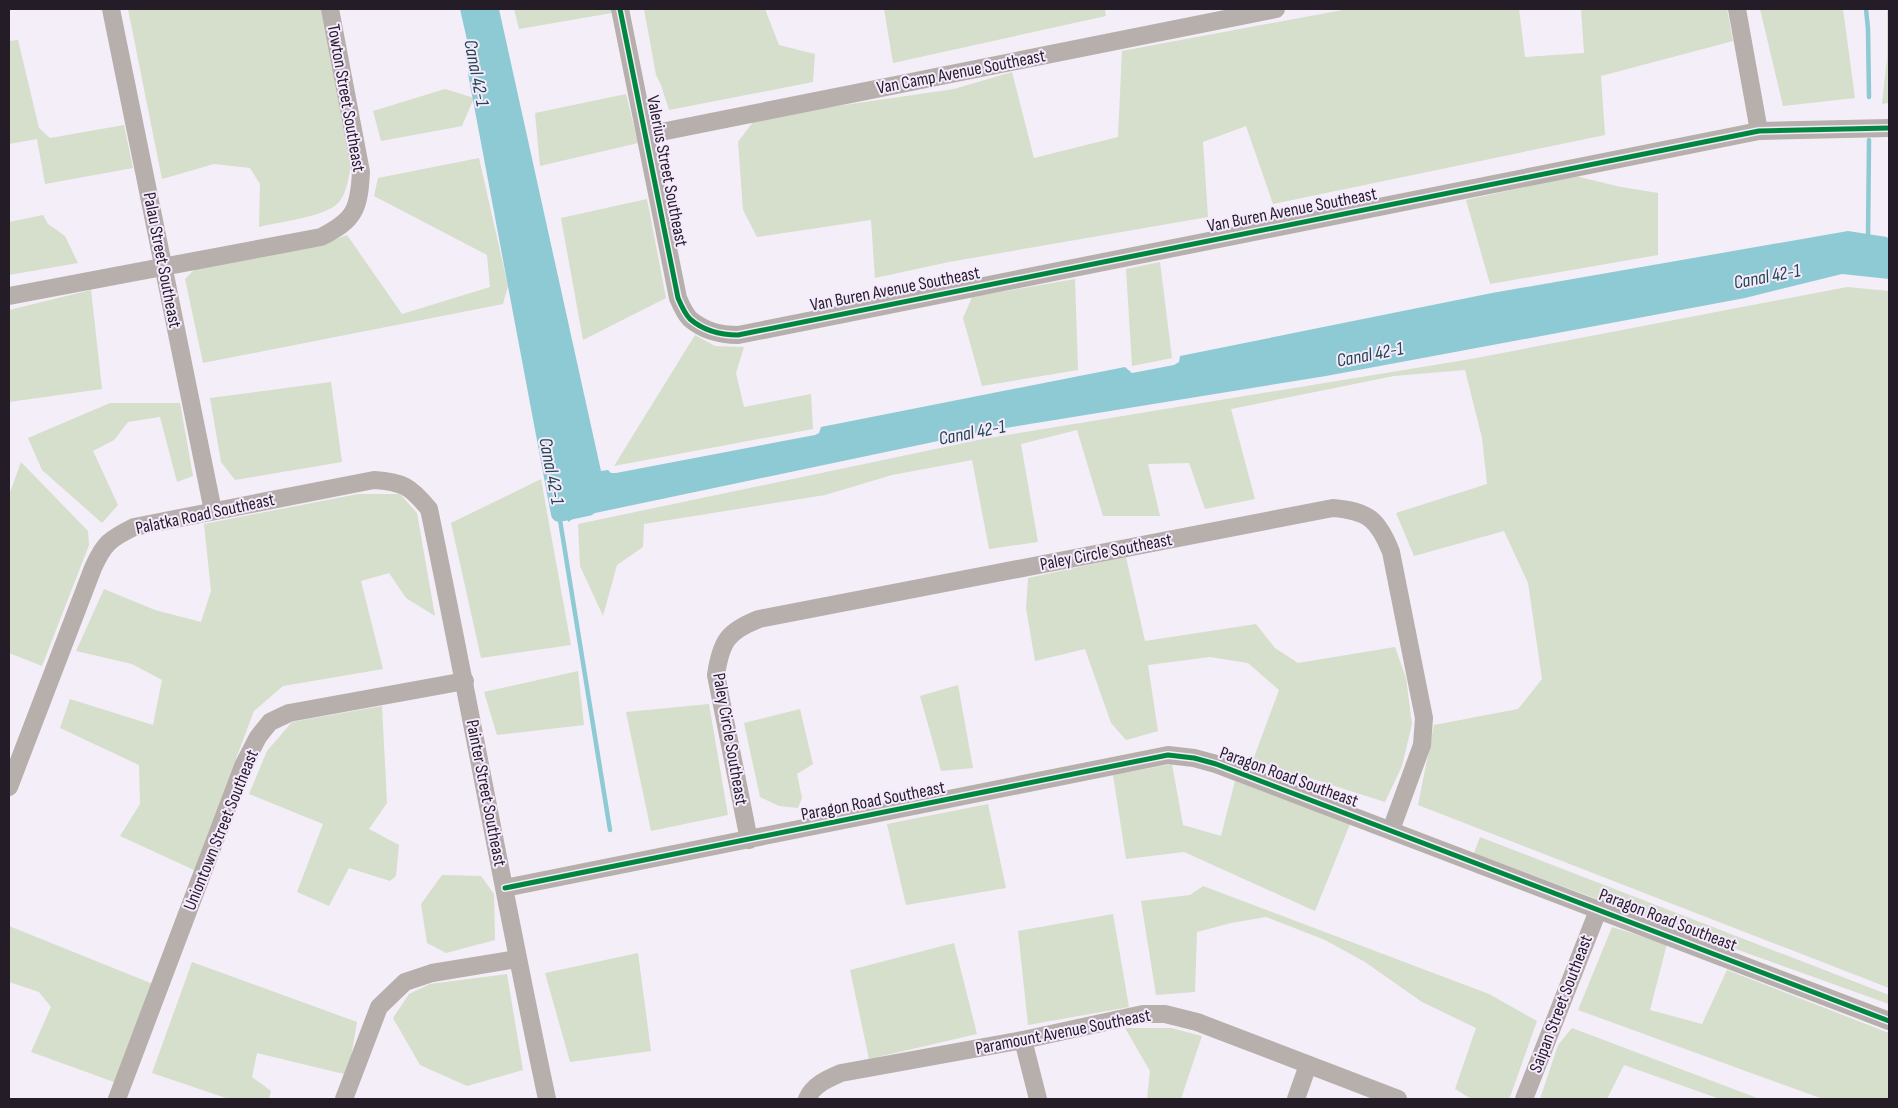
<svg xmlns="http://www.w3.org/2000/svg" width="1898" height="1108" viewBox="0 0 1898 1108" font-family="'Sofia Sans Condensed',sans-serif">
	<style>
		.green { fill: #d5dfcb }
		.water { fill: #8ecad3 }
		.lines { fill: none; stroke-linecap: round; stroke-linejoin: round }
		.stream { stroke: #8ecad3; stroke-width: 4.5 }
		.canal { stroke: #8ecad3; stroke-width: 16 }
		.street { stroke: #b6afab; stroke-width: 18 }
		.cycleway-casing { stroke: #f5e9fd; stroke-width: 8 }
		.cycleway { stroke: #00873e; stroke-width: 5 }
		.labels { text-anchor: middle; dominant-baseline: central; stroke-width: 4; stroke-linejoin: round; paint-order: stroke }
		.street-label { font-size: 18px; fill: #241d28; stroke: #f5e9fd }
		.water-label { font-size: 19px; font-style: italic; fill: #1e484b; stroke: #f5e9fd }
	</style>
	<rect width="100%" height="100%" fill="#f4eef8"/>
	<g class="green">
		<path d="M 128,9 L 322,9 L 352,154 C 351,166 348,192 339,202 C 326,217 279,222 259,227 L 260,184 L 250,168 L 214,164 L 162,179 Z"/>
		<path d="M 514,9 L 611,9 L 612,13 L 519,29 Z"/>
		<path d="M 644,9 L 765,9 L 779,45 L 815,54 L 813,82 L 669,110 L 661,85 L 656,75 Z"/>
		<path d="M 884,9 L 1105,9 L 1106,16 L 893,63 Z"/>
		<path d="M 1348,9 L 1519,9 L 1525,57 L 1584,53 L 1581,9 L 1727,9 L 1733,41 L 1601,76 L 1605,135 L 1273,204 L 1246,126 L 1203,142 L 1208,217 L 949,262 L 875,278 L 871,220 L 757,237 L 743,210 L 738,142 L 756,118 L 954,89 L 1012,72 L 1034,158 L 1118,137 L 1122,51 Z"/>
		<path d="M 1760,9 L 1843,9 L 1855,98 L 1783,106 Z"/>
		<path d="M 1887,9 L 1889,9 L 1889,103 L 1882,104 L 1887,58 Z"/>
		<path d="M 18,40 L 39,128 L 50,138 L 124,125 L 133,168 L 45,184 L 37,139 L 9,144 L 9,41 Z"/>
		<path d="M 445,89 L 474,98 L 462,126 L 381,141 L 373,111 Z"/>
		<path d="M 626,94 L 638,143 L 540,166 L 535,113 Z"/>
		<path d="M 479,158 L 508,286 L 503,304 L 203,363 L 185,279 L 195,269 L 333,240 L 347,235 L 402,314 L 490,287 L 487,255 L 374,196 L 378,178 Z"/>
		<path d="M 1575,176 L 1621,187 L 1658,193 L 1658,255 L 1490,284 L 1466,200 Z"/>
		<path d="M 647,199 L 666,298 L 583,340 L 561,218 Z"/>
		<path d="M 43,215 L 48,224 L 65,236 L 78,263 L 9,275 L 9,222 Z"/>
		<path d="M 1160,262 L 1172,358 L 1132,366 L 1126,269 Z"/>
		<path d="M 1075,279 L 1078,370 L 982,386 L 963,318 L 972,297 Z"/>
		<path d="M 1847,287 L 1889,291 L 1889,988 L 1418,805 L 1434,725 L 1518,709 L 1542,679 L 1528,583 L 1504,531 L 1414,556 L 1396,513 L 1487,484 L 1482,438 L 1465,370 L 1394,376 L 1231,409 L 1255,499 L 1205,509 L 1189,463 L 1148,464 L 1160,516 L 1103,516 L 1077,430 L 1021,444 L 1038,542 L 989,549 L 972,460 L 892,475 L 825,495 L 644,524 L 643,547 L 617,565 L 603,616 L 580,566 L 578,524 L 983,439 L 1471,359 Z"/>
		<path d="M 91,290 L 102,389 L 9,402 L 9,310 Z"/>
		<path d="M 695,335 L 715,346 L 744,347 L 736,373 L 744,407 L 811,394 L 813,429 L 614,466 Z"/>
		<path d="M 331,382 L 342,462 L 235,480 L 221,462 L 210,398 Z"/>
		<path d="M 110,403 L 180,403 L 193,476 L 177,482 L 160,417 L 128,422 L 114,440 L 93,451 L 118,505 L 102,523 L 42,470 L 28,438 Z"/>
		<path d="M 21,462 L 88,531 L 89,545 L 42,666 L 9,653 L 9,495 Z"/>
		<path d="M 541,479 L 571,645 L 481,658 L 451,523 Z"/>
		<path d="M 358,494 L 400,494 L 417,513 L 435,616 L 406,598 L 389,573 L 361,581 L 383,669 L 283,686 L 254,711 L 194,870 L 120,836 L 140,804 L 139,765 L 60,728 L 70,699 L 153,725 L 162,680 L 132,664 L 76,651 L 104,589 L 155,610 L 201,622 L 211,591 L 204,524 Z"/>
		<path d="M 1126,557 L 1145,641 L 1256,624 L 1275,648 L 1298,663 L 1395,647 L 1406,678 L 1412,724 L 1402,766 L 1385,802 L 1253,760 L 1279,690 L 1248,663 L 1210,657 L 1148,665 L 1158,731 L 1126,740 L 1111,723 L 1085,649 L 1035,661 L 1026,608 L 1028,578 Z"/>
		<path d="M 578,671 L 584,725 L 497,735 L 484,692 Z"/>
		<path d="M 958,685 L 973,768 L 941,771 L 920,696 Z"/>
		<path d="M 709,704 L 728,815 L 651,831 L 626,712 Z"/>
		<path d="M 382,706 L 387,803 L 369,829 L 399,845 L 396,876 L 390,881 L 349,868 L 329,906 L 297,892 L 323,824 L 249,794 L 267,751 L 292,722 Z"/>
		<path d="M 800,709 L 813,764 L 797,774 L 802,798 L 798,808 L 779,806 L 760,797 L 744,723 Z"/>
		<path d="M 1172,764 L 1183,825 L 1221,836 L 1235,781 L 1350,824 L 1315,911 L 1184,852 L 1126,859 L 1113,775 Z"/>
		<path d="M 988,804 L 1006,888 L 906,905 L 887,824 Z"/>
		<path d="M 1480,837 L 1889,995 L 1889,1004 L 1602,901 L 1474,853 Z"/>
		<path d="M 442,875 L 481,876 L 494,894 L 495,940 L 446,953 L 427,943 L 421,904 Z"/>
		<path d="M 1203,886 L 1489,994 L 1537,1021 L 1510,1097 L 1508,1099 L 1471,1099 L 1455,1089 L 1476,1028 L 1422,1002 L 1365,962 L 1325,940 L 1266,917 L 1231,923 L 1197,932 L 1195,992 L 1156,995 L 1141,901 L 1190,895 Z"/>
		<path d="M 1113,914 L 1129,1007 L 1028,1025 L 1018,931 Z"/>
		<path d="M 9,926 L 153,984 L 114,1082 L 31,1052 L 51,1007 L 39,992 L 9,982 Z"/>
		<path d="M 1612,927 L 1667,944 L 1650,1010 L 1702,1024 L 1727,970 L 1889,1033 L 1889,1099 L 1823,1099 L 1578,1010 Z"/>
		<path d="M 954,943 L 977,1034 L 869,1059 L 850,970 Z"/>
		<path d="M 638,953 L 651,1051 L 570,1062 L 545,973 Z"/>
		<path d="M 192,962 L 357,1022 L 348,1075 L 257,1053 L 252,1077 L 271,1091 L 269,1099 L 229,1099 L 152,1073 Z"/>
		<path d="M 507,974 L 523,1070 L 467,1086 L 420,1065 L 393,1018 L 409,994 L 430,984 Z"/>
		<path d="M 1125,1028 L 1171,1028 L 1202,1036 L 1181,1099 L 1147,1099 L 1150,1071 Z"/>
		<path d="M 1572,1028 L 1760,1099 L 1720,1099 L 1624,1065 L 1607,1099 L 1540,1099 L 1558,1045 Z"/>
	</g>
	<path class="water" d="M 460,9 L 499,9 L 601,471 L 608,470 L 611,473 L 616,473 L 815,435 L 819,433 L 821,427 L 1125,367 L 1132,373 L 1174,365 L 1179,362 L 1180,356 L 1492,293 L 1848,231 L 1887,237 L 1889,240 L 1889,279 L 1842,274 L 1745,298 L 1326,376 L 981,432 L 576,517 L 568,522 L 481,102 L 482,96 L 479,93 Z"/>
	<g class="lines">
		<g class="stream">
			<path d="M 1866,9 L 1868,29 L 1869,97"/>
			<path d="M 1868,239 L 1869,140"/>
			<path d="M 559,514 L 610,830"/>
		</g>
		<path class="canal" d="M 476,73 L 559,514 L 588,508"/>
		<g class="street">
			<path d="M 111,9 L 213,511"/>
			<path d="M 620,9 L 678,298 C 681,305 685,314 690,319 C 704,331 721,335 738,335 L 1759,131 L 1889,128"/>
			<path d="M 1737,9 L 1759,131"/>
			<path d="M 646,135 L 1276,9"/>
			<path d="M 9,296 L 321,237 C 355,220 359,209 361,172 L 330,9"/>
			<path d="M 9,787 L 93,568 C 104,543 110,539 134,527 L 374,480 C 403,482 410,486 429,509 C 470,705 505,903 547,1099"/>
			<path d="M 749,840 L 716,675 C 721,641 728,631 759,619 L 1333,508 C 1368,511 1378,519 1391,552 L 1424,718 L 1422,745 L 1391,830"/>
			<path d="M 505,888 L 1168,755 L 1194,758 L 1216,764 L 1889,1021"/>
			<path d="M 1023,1040 L 1038,1099"/>
			<path d="M 117,1099 L 243,766 L 258,737 L 270,722 L 289,713 L 465,681"/>
			<path d="M 344,1099 L 379,1007 L 405,982 L 432,973 L 517,959"/>
			<path d="M 807,1099 C 813,1085 827,1079 841,1073 L 1023,1040 L 1143,1014 L 1165,1014 L 1197,1022 L 1398,1099"/>
			<path d="M 1296,1099 L 1308,1065"/>
			<path d="M 1524,1099 L 1599,908"/>
		</g>
		<g class="cycleway-casing">
			<g id="cycleway">
				<path d="M 620,9 L 678,298 C 681,305 685,314 690,319 C 704,331 721,335 738,335 L 1759,131 L 1889,128"/>
				<path d="M 505,888 L 1168,755 L 1194,758 L 1216,764 L 1889,1021"/>
			</g>
		</g>
		<use href="#cycleway" class="cycleway"/>
	</g>
	<g class="labels">
		<g class="street-label">
			<text transform="translate(961 72) rotate(-11)">Van Camp Avenue Southeast</text>
			<text transform="translate(346 98) rotate(80)">Towton Street Southeast</text>
			<text transform="translate(667 171) rotate(79)">Valerius Street Southeast</text>
			<text transform="translate(1292 210) rotate(-11)">Van Buren Avenue Southeast</text>
			<text transform="translate(162 260) rotate(79)">Palau Street Southeast</text>
			<text transform="translate(895 289) rotate(-11)">Van Buren Avenue Southeast</text>
			<text transform="translate(205 514) rotate(-12)">Palatka Road Southeast</text>
			<text transform="translate(1106 552) rotate(-11)">Paley Circle Southeast</text>
			<text transform="translate(730 739) rotate(80)">Paley Circle Southeast</text>
			<text transform="translate(1289 777) rotate(20)">Paragon Road Southeast</text>
			<text transform="translate(486 793) rotate(79)">Painter Street Southeast</text>
			<text transform="translate(873 801) rotate(-11)">Paragon Road Southeast</text>
			<text transform="translate(221 830) rotate(-68)">Uniontown Street Southeast</text>
			<text transform="translate(1668 920) rotate(21)">Paragon Road Southeast</text>
			<text transform="translate(1561 1004) rotate(-69)">Saipan Street Southeast</text>
			<text transform="translate(1063 1032) rotate(-11)">Paramount Avenue Southeast</text>
		</g>
		<g class="water-label">
			<text transform="translate(476 73) rotate(79)">Canal 42-1</text>
			<text transform="translate(1767 277) rotate(-11)">Canal 42-1</text>
			<text transform="translate(1370 355) rotate(-11)">Canal 42-1</text>
			<text transform="translate(972 433) rotate(-11)">Canal 42-1</text>
			<text transform="translate(551 471) rotate(79)">Canal 42-1</text>
		</g>
	</g>
	<rect width="1898" height="1108" fill="none" stroke="#241d28" stroke-width="20"/>
</svg>
